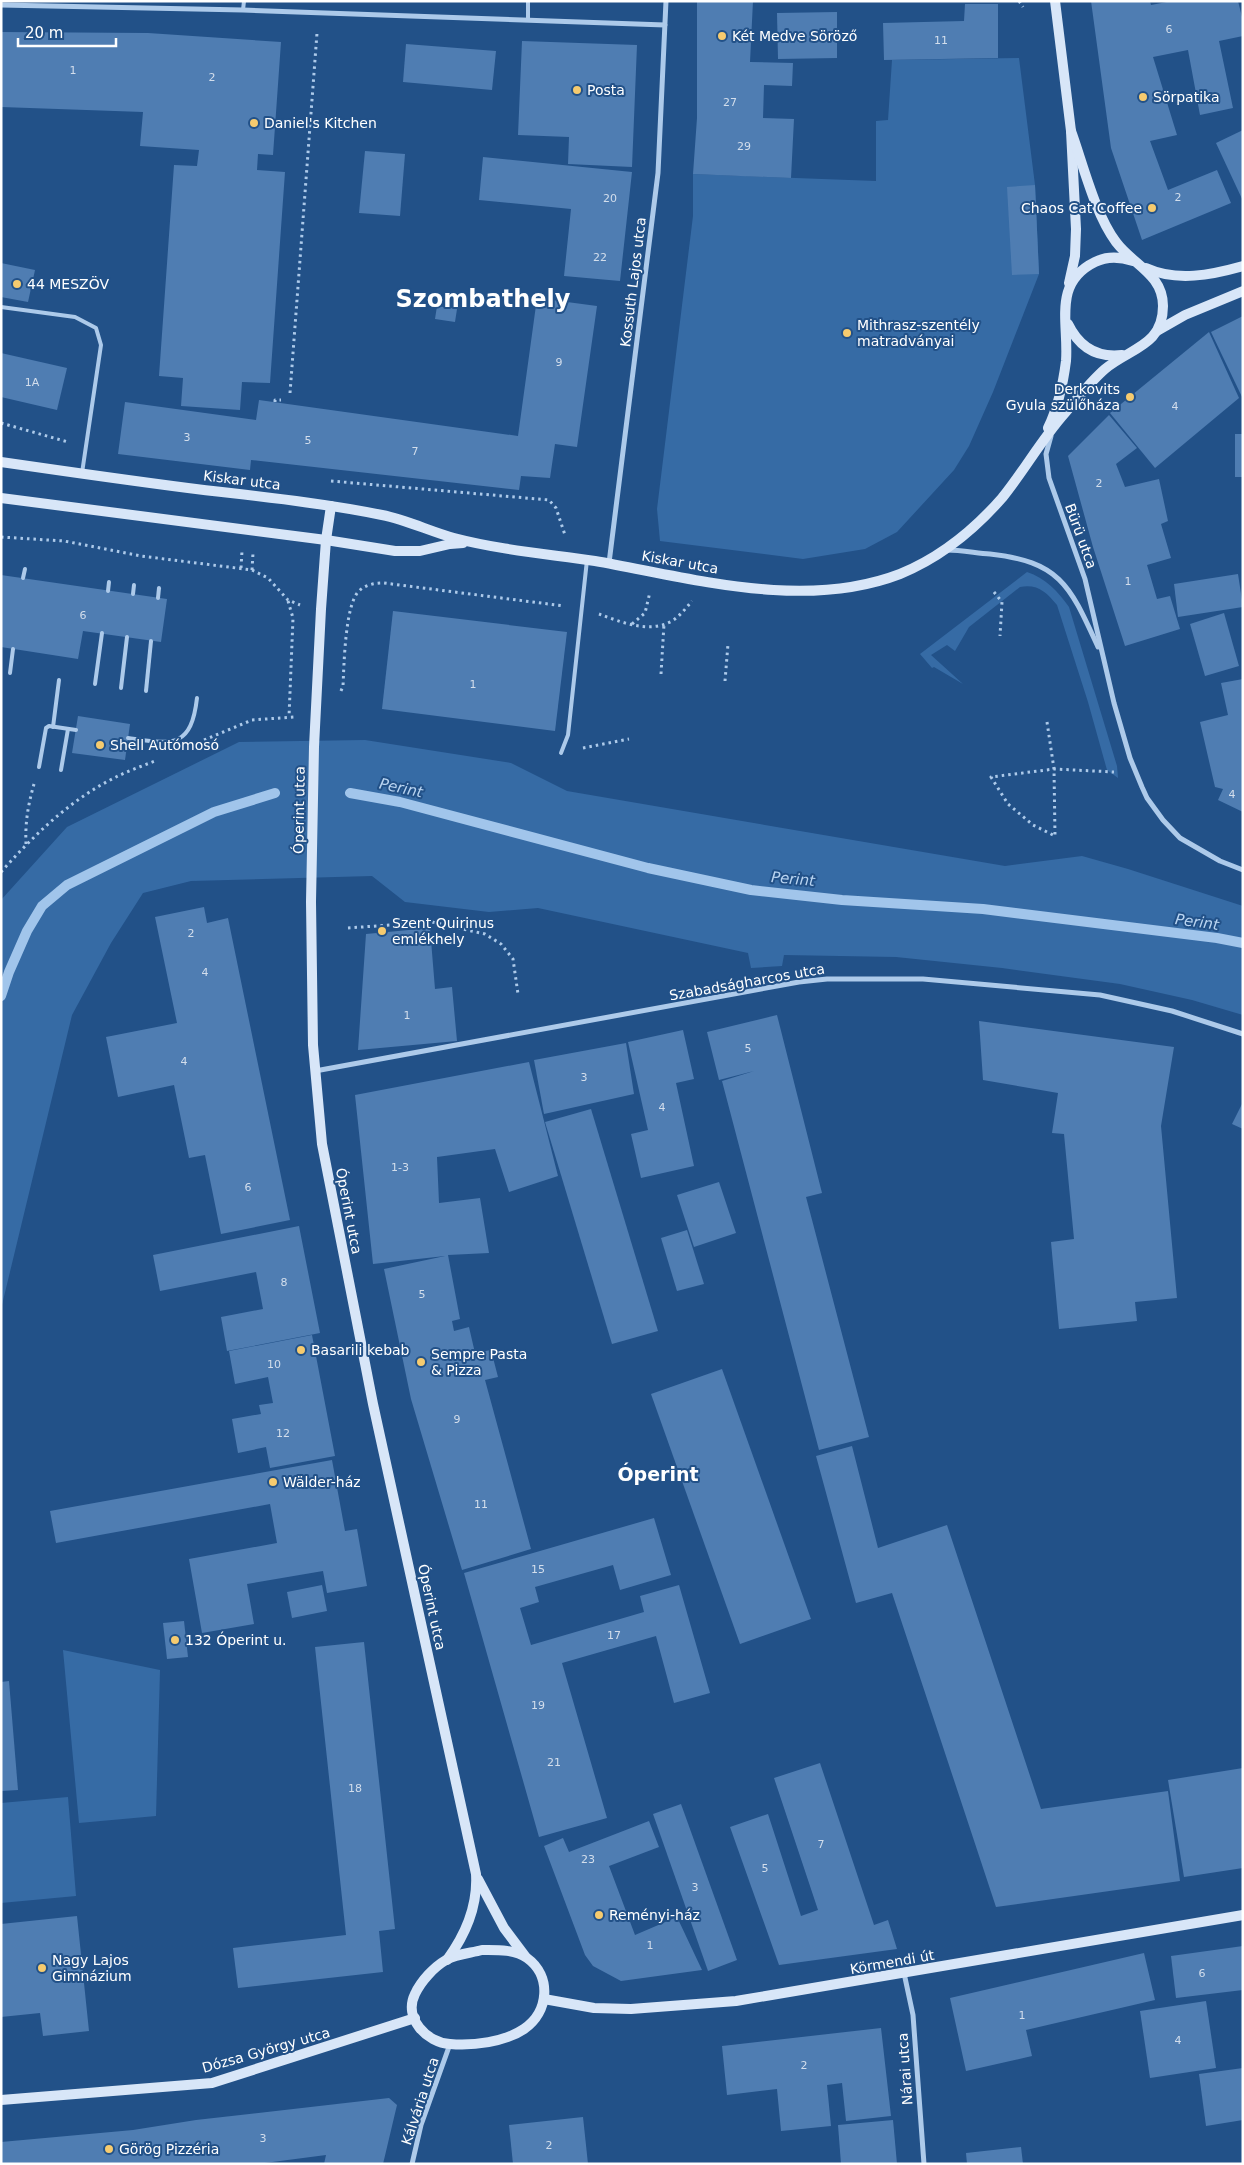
<svg xmlns="http://www.w3.org/2000/svg" width="1244" height="2165" viewBox="0 0 1244 2165" font-family="'DejaVu Sans',sans-serif">
	<style>
		.green { fill: #366ba5 }
		.lines { fill: none; stroke-linecap: round; stroke-linejoin: round }
		.stream { stroke: #a1c5eb; stroke-width: 10 }
		.building { fill: #4f7db2 }
		.path { stroke: #adcaea; stroke-width: 3; stroke-dasharray: 2.5 4; stroke-linecap: butt }
		.lane { stroke: #adcaea; stroke-width: 4 }
		.street { stroke: #adcaea; stroke-width: 5 }
		.secondary { stroke: #d8e6f8; stroke-width: 10 }
		.poi-dot { fill: #f6cb6f; stroke: #225188; stroke-width: 2 }
		.labels { text-anchor: middle; dominant-baseline: central; stroke-width: 4; stroke-linejoin: round; paint-order: stroke }
		.number-label { font-size: 11px; fill: #d3deec }
		.poi-label { font-size: 14px; fill: #fff; stroke: #225188; text-anchor: start }
		.street-label { font-size: 14px; fill: #fff; stroke: #225188 }
		.water-label { font-size: 15px; font-style: italic; fill: #b9d4f1; stroke: #225188 }
		.district-label { font-size: 19px; font-weight: bold; fill: #fff; stroke: #225188 }
		.town-label { font-size: 24px; font-weight: bold; fill: #fff; stroke: #225188 }
	</style>
	<rect width="100%" height="100%" fill="#225188"/>
	<g class="green">
		<path d="M 1019,58 L 1035,185 L 1039,274 L 993,392 L 969,446 L 954,470 L 897,532 L 865,549 L 803,559 L 660,541 L 657,509 L 693,216 L 693,174 L 876,181 L 876,121 L 888,120 L 892,60 Z"/>
		<path d="M 1027,572 C 1045,578 1058,591 1069,607 L 1117,766 L 1118,778 L 1107,770 L 1088,702 L 1057,605 C 1046,592 1038,584 1020,587 L 969,627 L 955,651 L 947,645 L 931,655 L 963,684 L 934,667 L 932,668 L 920,654 Z"/>
		<path d="M 365,740 L 511,763 L 567,791 L 1005,866 L 1082,856 L 1128,869 L 1243,906 L 1243,1015 L 1192,1000 L 1120,984 L 1002,968 L 896,957 L 784,955 L 782,966 L 751,968 L 748,953 L 538,908 L 489,912 L 405,902 L 372,876 L 191,881 L 143,893 L 111,943 L 72,1015 L 1,1309 L 1,900 L 67,827 L 239,742 Z"/>
		<path d="M 63,1650 L 160,1670 L 156,1816 L 79,1823 Z"/>
		<path d="M 68,1797 L 76,1896 L 1,1903 L 1,1803 Z"/>
	</g>
	<g class="lines">
		<g class="stream">
			<path d="M 350,793 L 400,802 L 648,868 L 751,890 L 842,900 L 983,909 L 1217,938 L 1243,943"/>
			<path d="M 1,996 L 9,972 L 27,931 L 42,906 L 67,885 L 214,812 L 275,793"/>
		</g>
	</g>
	<g class="building">
		<path d="M 697,1 L 753,1 L 750,62 L 793,63 L 792,86 L 764,85 L 763,118 L 794,119 L 791,178 L 693,174 L 697,118 Z"/>
		<path d="M 1091,1 L 1150,1 L 1151,5 L 1172,1 L 1238,1 L 1243,21 L 1243,36 L 1219,41 L 1233,108 L 1200,115 L 1188,50 L 1153,57 L 1177,135 L 1150,141 L 1168,190 L 1217,170 L 1231,203 L 1142,240 L 1111,148 Z"/>
		<path d="M 965,4 L 998,4 L 998,58 L 884,60 L 883,23 L 964,21 Z"/>
		<path d="M 837,12 L 837,58 L 778,59 L 777,13 Z"/>
		<path d="M 1,32 L 148,33 L 281,42 L 273,155 L 258,154 L 257,170 L 285,172 L 270,383 L 242,382 L 240,410 L 181,406 L 183,378 L 159,376 L 174,165 L 197,166 L 199,150 L 140,146 L 143,112 L 1,107 Z"/>
		<path d="M 522,41 L 637,45 L 632,167 L 568,164 L 569,137 L 518,135 Z"/>
		<path d="M 406,44 L 496,51 L 492,90 L 403,82 Z"/>
		<path d="M 1243,130 L 1243,201 L 1216,143 Z"/>
		<path d="M 365,151 L 405,154 L 400,216 L 359,213 Z"/>
		<path d="M 483,157 L 632,172 L 620,281 L 564,276 L 571,209 L 479,200 Z"/>
		<path d="M 1035,185 L 1039,274 L 1012,275 L 1007,187 Z"/>
		<path d="M 1,263 L 35,270 L 28,302 L 1,297 Z"/>
		<path d="M 537,298 L 597,306 L 577,447 L 555,444 L 550,478 L 521,476 L 519,490 L 251,460 L 250,470 L 118,454 L 125,402 L 256,420 L 259,400 L 518,436 Z"/>
		<path d="M 437,306 L 457,309 L 455,322 L 435,319 Z"/>
		<path d="M 1243,316 L 1243,399 L 1211,332 Z"/>
		<path d="M 1209,332 L 1239,398 L 1155,468 L 1110,413 Z"/>
		<path d="M 1,353 L 67,368 L 57,410 L 1,397 Z"/>
		<path d="M 1109,415 L 1137,448 L 1116,464 L 1125,487 L 1159,479 L 1168,521 L 1161,524 L 1171,558 L 1147,565 L 1157,599 L 1170,596 L 1180,629 L 1125,646 L 1093,547 L 1068,456 Z"/>
		<rect x="1235" y="434" width="8" height="43"/>
		<path d="M 1238,574 L 1243,607 L 1178,617 L 1174,584 Z"/>
		<path d="M 1,575 L 167,599 L 161,642 L 83,631 L 78,659 L 1,647 Z"/>
		<path d="M 393,611 L 567,632 L 555,731 L 382,709 Z"/>
		<path d="M 1224,613 L 1239,666 L 1205,676 L 1190,624 Z"/>
		<path d="M 1243,679 L 1243,812 L 1218,800 L 1223,789 L 1215,787 L 1200,722 L 1228,715 L 1221,683 Z"/>
		<path d="M 78,716 L 130,724 L 125,760 L 72,753 Z"/>
		<path d="M 204,907 L 207,923 L 228,918 L 290,1220 L 221,1234 L 205,1155 L 189,1158 L 174,1085 L 118,1097 L 106,1037 L 177,1023 L 155,917 Z"/>
		<path d="M 430,928 L 435,989 L 452,987 L 457,1041 L 358,1050 L 366,934 Z"/>
		<path d="M 777,1015 L 822,1193 L 806,1197 L 869,1437 L 819,1450 L 722,1081 L 754,1071 L 719,1080 L 707,1032 Z"/>
		<path d="M 979,1021 L 1174,1047 L 1161,1126 L 1177,1298 L 1135,1302 L 1137,1321 L 1059,1329 L 1051,1242 L 1074,1239 L 1064,1134 L 1052,1133 L 1058,1093 L 983,1080 Z"/>
		<path d="M 683,1030 L 694,1079 L 676,1083 L 694,1166 L 641,1178 L 631,1134 L 648,1130 L 628,1042 Z"/>
		<path d="M 626,1043 L 634,1094 L 544,1114 L 534,1060 Z"/>
		<path d="M 529,1062 L 558,1176 L 509,1192 L 495,1149 L 437,1157 L 439,1203 L 480,1198 L 489,1253 L 448,1255 L 460,1319 L 452,1321 L 454,1331 L 469,1327 L 475,1353 L 491,1350 L 498,1377 L 485,1380 L 531,1549 L 462,1570 L 411,1399 L 384,1269 L 445,1256 L 373,1264 L 355,1095 Z"/>
		<path d="M 1243,1102 L 1243,1129 L 1232,1124 Z"/>
		<path d="M 591,1109 L 658,1331 L 612,1344 L 545,1122 Z"/>
		<path d="M 719,1182 L 736,1233 L 694,1247 L 677,1195 Z"/>
		<path d="M 299,1226 L 320,1333 L 227,1351 L 221,1317 L 263,1309 L 256,1272 L 160,1291 L 153,1255 Z"/>
		<path d="M 687,1230 L 704,1284 L 677,1291 L 661,1238 Z"/>
		<path d="M 312,1335 L 335,1456 L 270,1468 L 266,1447 L 238,1453 L 232,1419 L 261,1414 L 259,1405 L 273,1403 L 268,1377 L 235,1384 L 229,1351 Z"/>
		<path d="M 722,1369 L 811,1619 L 740,1644 L 651,1394 Z"/>
		<path d="M 852,1446 L 878,1548 L 947,1525 L 1041,1809 L 1168,1791 L 1180,1881 L 996,1907 L 892,1593 L 856,1603 L 816,1456 Z"/>
		<path d="M 332,1460 L 345,1531 L 357,1529 L 367,1586 L 327,1593 L 323,1571 L 247,1584 L 254,1624 L 202,1633 L 189,1559 L 277,1543 L 270,1504 L 56,1543 L 50,1511 Z"/>
		<path d="M 654,1518 L 671,1575 L 620,1590 L 613,1565 L 535,1587 L 539,1602 L 520,1608 L 531,1645 L 644,1612 L 640,1596 L 679,1585 L 710,1693 L 674,1703 L 656,1636 L 562,1663 L 607,1818 L 539,1837 L 464,1573 Z"/>
		<path d="M 322,1585 L 327,1611 L 292,1618 L 287,1592 Z"/>
		<path d="M 184,1621 L 188,1657 L 167,1659 L 163,1623 Z"/>
		<path d="M 364,1642 L 395,1929 L 379,1931 L 383,1972 L 238,1988 L 233,1948 L 346,1935 L 315,1647 Z"/>
		<path d="M 9,1681 L 18,1790 L 1,1791 L 1,1682 Z"/>
		<path d="M 820,1763 L 874,1925 L 888,1920 L 897,1949 L 779,1965 L 730,1827 L 768,1814 L 801,1916 L 818,1910 L 774,1778 Z"/>
		<path d="M 1243,1768 L 1243,1868 L 1184,1877 L 1168,1780 Z"/>
		<path d="M 681,1804 L 737,1960 L 708,1971 L 653,1814 Z"/>
		<path d="M 649,1821 L 659,1847 L 609,1866 L 635,1935 L 677,1917 L 702,1970 L 621,1981 L 593,1966 L 585,1955 L 544,1846 L 563,1838 L 569,1852 Z"/>
		<path d="M 77,1916 L 89,2031 L 43,2036 L 40,2013 L 1,2017 L 1,1924 Z"/>
		<path d="M 1243,1946 L 1243,1990 L 1176,1998 L 1171,1956 Z"/>
		<path d="M 1144,1953 L 1155,2000 L 1026,2030 L 1032,2056 L 966,2071 L 950,1998 Z"/>
		<path d="M 1206,2001 L 1216,2068 L 1150,2078 L 1140,2011 Z"/>
		<path d="M 881,2028 L 891,2116 L 846,2121 L 842,2083 L 827,2085 L 831,2126 L 781,2131 L 777,2089 L 727,2095 L 722,2046 Z"/>
		<path d="M 1243,2068 L 1243,2120 L 1206,2126 L 1199,2074 Z"/>
		<path d="M 389,2098 L 397,2105 L 383,2164 L 324,2164 L 326,2155 L 257,2164 L 1,2164 L 1,2142 L 133,2130 L 196,2120 Z"/>
		<path d="M 583,2117 L 588,2164 L 513,2164 L 509,2125 Z"/>
		<path d="M 893,2120 L 897,2164 L 841,2164 L 838,2125 Z"/>
		<path d="M 1021,2147 L 1023,2164 L 967,2164 L 966,2153 Z"/>
	</g>
	<g class="lines">
		<g class="path">
			<path d="M 1019,1 L 1023,7"/>
			<path d="M 290,393 L 317,33"/>
			<path d="M 275,402 L 275,400 L 281,400"/>
			<path d="M 1,423 L 68,442"/>
			<path d="M 331,481 L 549,500 L 556,508 L 565,535"/>
			<path d="M 1,537 L 64,541 L 141,556 L 252,570 L 268,578 L 288,600 L 300,605"/>
			<path d="M 241,568 L 242,551"/>
			<path d="M 252,570 L 253,553"/>
			<path d="M 994,592 L 1002,602 L 1000,636"/>
			<path d="M 288,601 L 293,618 L 289,717"/>
			<path d="M 599,614 C 621,622 649,634 672,621 C 680,616 686,608 692,601"/>
			<path d="M 632,624 L 645,613 L 650,592"/>
			<path d="M 661,674 L 664,624"/>
			<path d="M 725,681 L 728,644"/>
			<path d="M 341,691 L 343,686 C 344,666 345,604 359,591 C 366,584 376,583 384,583 L 564,606"/>
			<path d="M 1047,722 L 1054,769 L 1055,836 L 1033,825 L 1008,804 L 991,777 L 1054,769 L 1114,772"/>
			<path d="M 204,740 L 252,720 L 294,717"/>
			<path d="M 583,748 L 629,739"/>
			<path d="M 26,844 C 25,823 28,805 34,784"/>
			<path d="M 1,872 C 34,835 71,799 116,777 C 128,771 142,766 155,761"/>
			<path d="M 348,928 L 432,922 L 485,934 L 501,944 L 513,959 L 518,994"/>
		</g>
		<g class="lane">
			<path d="M 243,10 L 244,1"/>
			<path d="M 528,19 L 528,1"/>
			<path d="M 1,307 L 75,317 L 96,328 L 101,345 L 82,473"/>
			<path d="M 23,578 L 25,569"/>
			<path d="M 108,591 L 109,582"/>
			<path d="M 133,594 L 134,585"/>
			<path d="M 158,598 L 159,588"/>
			<path d="M 10,673 L 13,649"/>
			<path d="M 95,684 L 102,633"/>
			<path d="M 121,688 L 127,637"/>
			<path d="M 146,691 L 151,641"/>
			<path d="M 53,727 L 59,680"/>
			<path d="M 128,738 C 171,744 191,750 197,698"/>
			<path d="M 561,753 L 568,735 L 587,560"/>
			<path d="M 39,767 L 46,728 L 49,726 L 76,730"/>
			<path d="M 61,770 L 68,729"/>
		</g>
		<g class="street">
			<path d="M 1,5 L 243,10 L 665,25"/>
			<path d="M 1051,436 L 1046,454 L 1049,478 L 1085,579 L 1114,703 L 1130,758 L 1142,787 L 1147,798 L 1163,820 L 1180,838 L 1220,861 L 1243,870"/>
			<path d="M 947,550 C 961,550 976,553 990,554 C 1061,562 1070,586 1098,647"/>
			<path d="M 609,563 L 658,173 L 666,1"/>
			<path d="M 315,1071 L 799,982 L 827,979 L 923,979 L 1100,995 L 1172,1011 L 1243,1034"/>
			<path d="M 904,1973 L 913,2015 L 924,2164"/>
			<path d="M 412,2164 L 421,2125 L 450,2044"/>
		</g>
		<g class="secondary">
			<path d="M 1055,1 L 1071,131 L 1076,229 L 1075,256 L 1069,283"/>
			<path d="M 1146,268 C 1177,282 1211,275 1243,266"/>
			<path d="M 1068,324 C 1079,347 1097,358 1122,355"/>
			<path d="M 1157,331 L 1185,315 L 1243,291"/>
			<path d="M 1048,428 C 1058,407 1063,385 1066,361 C 1069,324 1052,283 1095,262 C 1107,256 1121,257 1133,261"/>
			<path d="M 1,462 C 63,471 126,480 188,488 C 253,496 318,502 382,515 C 407,520 429,531 454,538 C 500,550 548,554 595,561 C 692,578 804,611 900,574 C 939,558 974,530 1002,498 C 1024,471 1041,440 1065,413 C 1078,398 1090,382 1105,369 C 1130,348 1163,346 1163,306 C 1163,274 1133,265 1116,242 C 1095,214 1083,164 1071,131"/>
			<path d="M 1,498 L 326,540 L 395,551 L 420,551 L 450,544 L 463,543"/>
			<path d="M 331,506 L 326,540 L 321,609 L 314,747 L 311,902 L 313,1045 L 322,1144 L 373,1404 L 476,1874 C 478,1906 466,1934 447,1960"/>
			<path d="M 478,1879 L 504,1928 L 525,1956"/>
			<path d="M 482,1950 C 496,1950 514,1949 527,1958 C 552,1976 549,2012 524,2029 C 505,2042 473,2046 450,2044 C 427,2043 403,2018 415,1994 C 421,1981 434,1967 446,1960 C 456,1954 471,1953 482,1950 Z"/>
			<path d="M 544,1999 L 594,2008 L 631,2009 L 736,2001 L 1243,1915"/>
			<path d="M 1,2100 L 212,2083 L 415,2018"/>
		</g>
	</g>
	<g class="poi-dot">
		<circle cx="722" cy="36" r="5"/>
		<circle cx="577" cy="90" r="5"/>
		<circle cx="1143" cy="97" r="5"/>
		<circle cx="254" cy="123" r="5"/>
		<circle cx="1152" cy="208" r="5"/>
		<circle cx="17" cy="284" r="5"/>
		<circle cx="847" cy="333" r="5"/>
		<circle cx="1130" cy="397" r="5"/>
		<circle cx="100" cy="745" r="5"/>
		<circle cx="382" cy="931" r="5"/>
		<circle cx="301" cy="1350" r="5"/>
		<circle cx="421" cy="1362" r="5"/>
		<circle cx="273" cy="1482" r="5"/>
		<circle cx="175" cy="1640" r="5"/>
		<circle cx="599" cy="1915" r="5"/>
		<circle cx="42" cy="1968" r="5"/>
		<circle cx="109" cy="2149" r="5"/>
	</g>
	<g class="labels">
		<g class="number-label">
			<text x="1169" y="29">6</text>
			<text x="941" y="40">11</text>
			<text x="73" y="70">1</text>
			<text x="212" y="77">2</text>
			<text x="730" y="102">27</text>
			<text x="744" y="146">29</text>
			<text x="1178" y="197">2</text>
			<text x="610" y="198">20</text>
			<text x="600" y="257">22</text>
			<text x="559" y="362">9</text>
			<text x="32" y="382">1A</text>
			<text x="1175" y="406">4</text>
			<text x="187" y="437">3</text>
			<text x="308" y="440">5</text>
			<text x="415" y="451">7</text>
			<text x="1099" y="483">2</text>
			<text x="1128" y="581">1</text>
			<text x="83" y="615">6</text>
			<text x="473" y="684">1</text>
			<text x="1232" y="794">4</text>
			<text x="191" y="933">2</text>
			<text x="205" y="972">4</text>
			<text x="407" y="1015">1</text>
			<text x="748" y="1048">5</text>
			<text x="184" y="1061">4</text>
			<text x="584" y="1077">3</text>
			<text x="662" y="1107">4</text>
			<text x="400" y="1167">1-3</text>
			<text x="248" y="1187">6</text>
			<text x="284" y="1282">8</text>
			<text x="422" y="1294">5</text>
			<text x="274" y="1364">10</text>
			<text x="457" y="1419">9</text>
			<text x="283" y="1433">12</text>
			<text x="481" y="1504">11</text>
			<text x="538" y="1569">15</text>
			<text x="614" y="1635">17</text>
			<text x="538" y="1705">19</text>
			<text x="554" y="1762">21</text>
			<text x="355" y="1788">18</text>
			<text x="821" y="1844">7</text>
			<text x="588" y="1859">23</text>
			<text x="765" y="1868">5</text>
			<text x="695" y="1887">3</text>
			<text x="650" y="1945">1</text>
			<text x="1202" y="1973">6</text>
			<text x="1022" y="2015">1</text>
			<text x="1178" y="2040">4</text>
			<text x="804" y="2065">2</text>
			<text x="263" y="2138">3</text>
			<text x="549" y="2145">2</text>
		</g>
		<g class="poi-label">
			<text x="732" y="36">Két Medve Söröző</text>
			<text x="587" y="90">Posta</text>
			<text x="1153" y="97">Sörpatika</text>
			<text x="264" y="123">Daniel's Kitchen</text>
			<text x="1142" y="208" text-anchor="end">Chaos Cat Coffee</text>
			<text x="27" y="284">44 MESZÖV</text>
			<text x="857" y="325">Mithrasz-szentély<tspan x="857" dy="16">matradványai</tspan></text>
			<text x="1120" y="389" text-anchor="end">Derkovits<tspan x="1120" dy="16">Gyula szülőháza</tspan></text>
			<text x="110" y="745">Shell Autómosó</text>
			<text x="392" y="923">Szent Quirinus<tspan x="392" dy="16">emlékhely</tspan></text>
			<text x="311" y="1350">Basarili kebab</text>
			<text x="431" y="1354">Sempre Pasta<tspan x="431" dy="16">&amp; Pizza</tspan></text>
			<text x="283" y="1482">Wälder-ház</text>
			<text x="185" y="1640">132 Óperint u.</text>
			<text x="609" y="1915">Reményi-ház</text>
			<text x="52" y="1960">Nagy Lajos<tspan x="52" dy="16">Gimnázium</tspan></text>
			<text x="119" y="2149">Görög Pizzéria</text>
		</g>
		<g class="street-label">
			<text transform="translate(633 282) rotate(-83)">Kossuth Lajos utca</text>
			<text transform="translate(242 480) rotate(7)">Kiskar utca</text>
			<text transform="translate(1081 536) rotate(70)">Bürü utca</text>
			<text transform="translate(680 562) rotate(10)">Kiskar utca</text>
			<text transform="translate(299 810) rotate(-89)">Óperint utca</text>
			<text transform="translate(747 982) rotate(-10)">Szabadságharcos utca</text>
			<text transform="translate(349 1211) rotate(79)">Óperint utca</text>
			<text transform="translate(432 1607) rotate(78)">Óperint utca</text>
			<text transform="translate(892 1962) rotate(-10)">Körmendi út</text>
			<text transform="translate(266 2050) rotate(-16)">Dózsa György utca</text>
			<text transform="translate(905 2069) rotate(-94)">Nárai utca</text>
			<text transform="translate(420 2101) rotate(-72)">Kálvária utca</text>
		</g>
		<g class="water-label">
			<text transform="translate(401 788) rotate(12)">Perint</text>
			<text transform="translate(793 879) rotate(5)">Perint</text>
			<text transform="translate(1197 922) rotate(8)">Perint</text>
		</g>
		<g class="district-label">
			<text x="658" y="1474">Óperint</text>
		</g>
		<g class="town-label">
			<text x="483" y="299">Szombathely</text>
		</g>
	</g>
	<rect width="1244" height="2165" fill="none" stroke="#ffffff" stroke-width="5"/>
	<path d="M18 38v8h98v-8" fill="none" stroke="#ffffff" stroke-width="2.5"/>
	<text x="25" y="38" font-size="15" fill="#ffffff" stroke="#225188" stroke-width="4" paint-order="stroke">20 m</text>
</svg>
